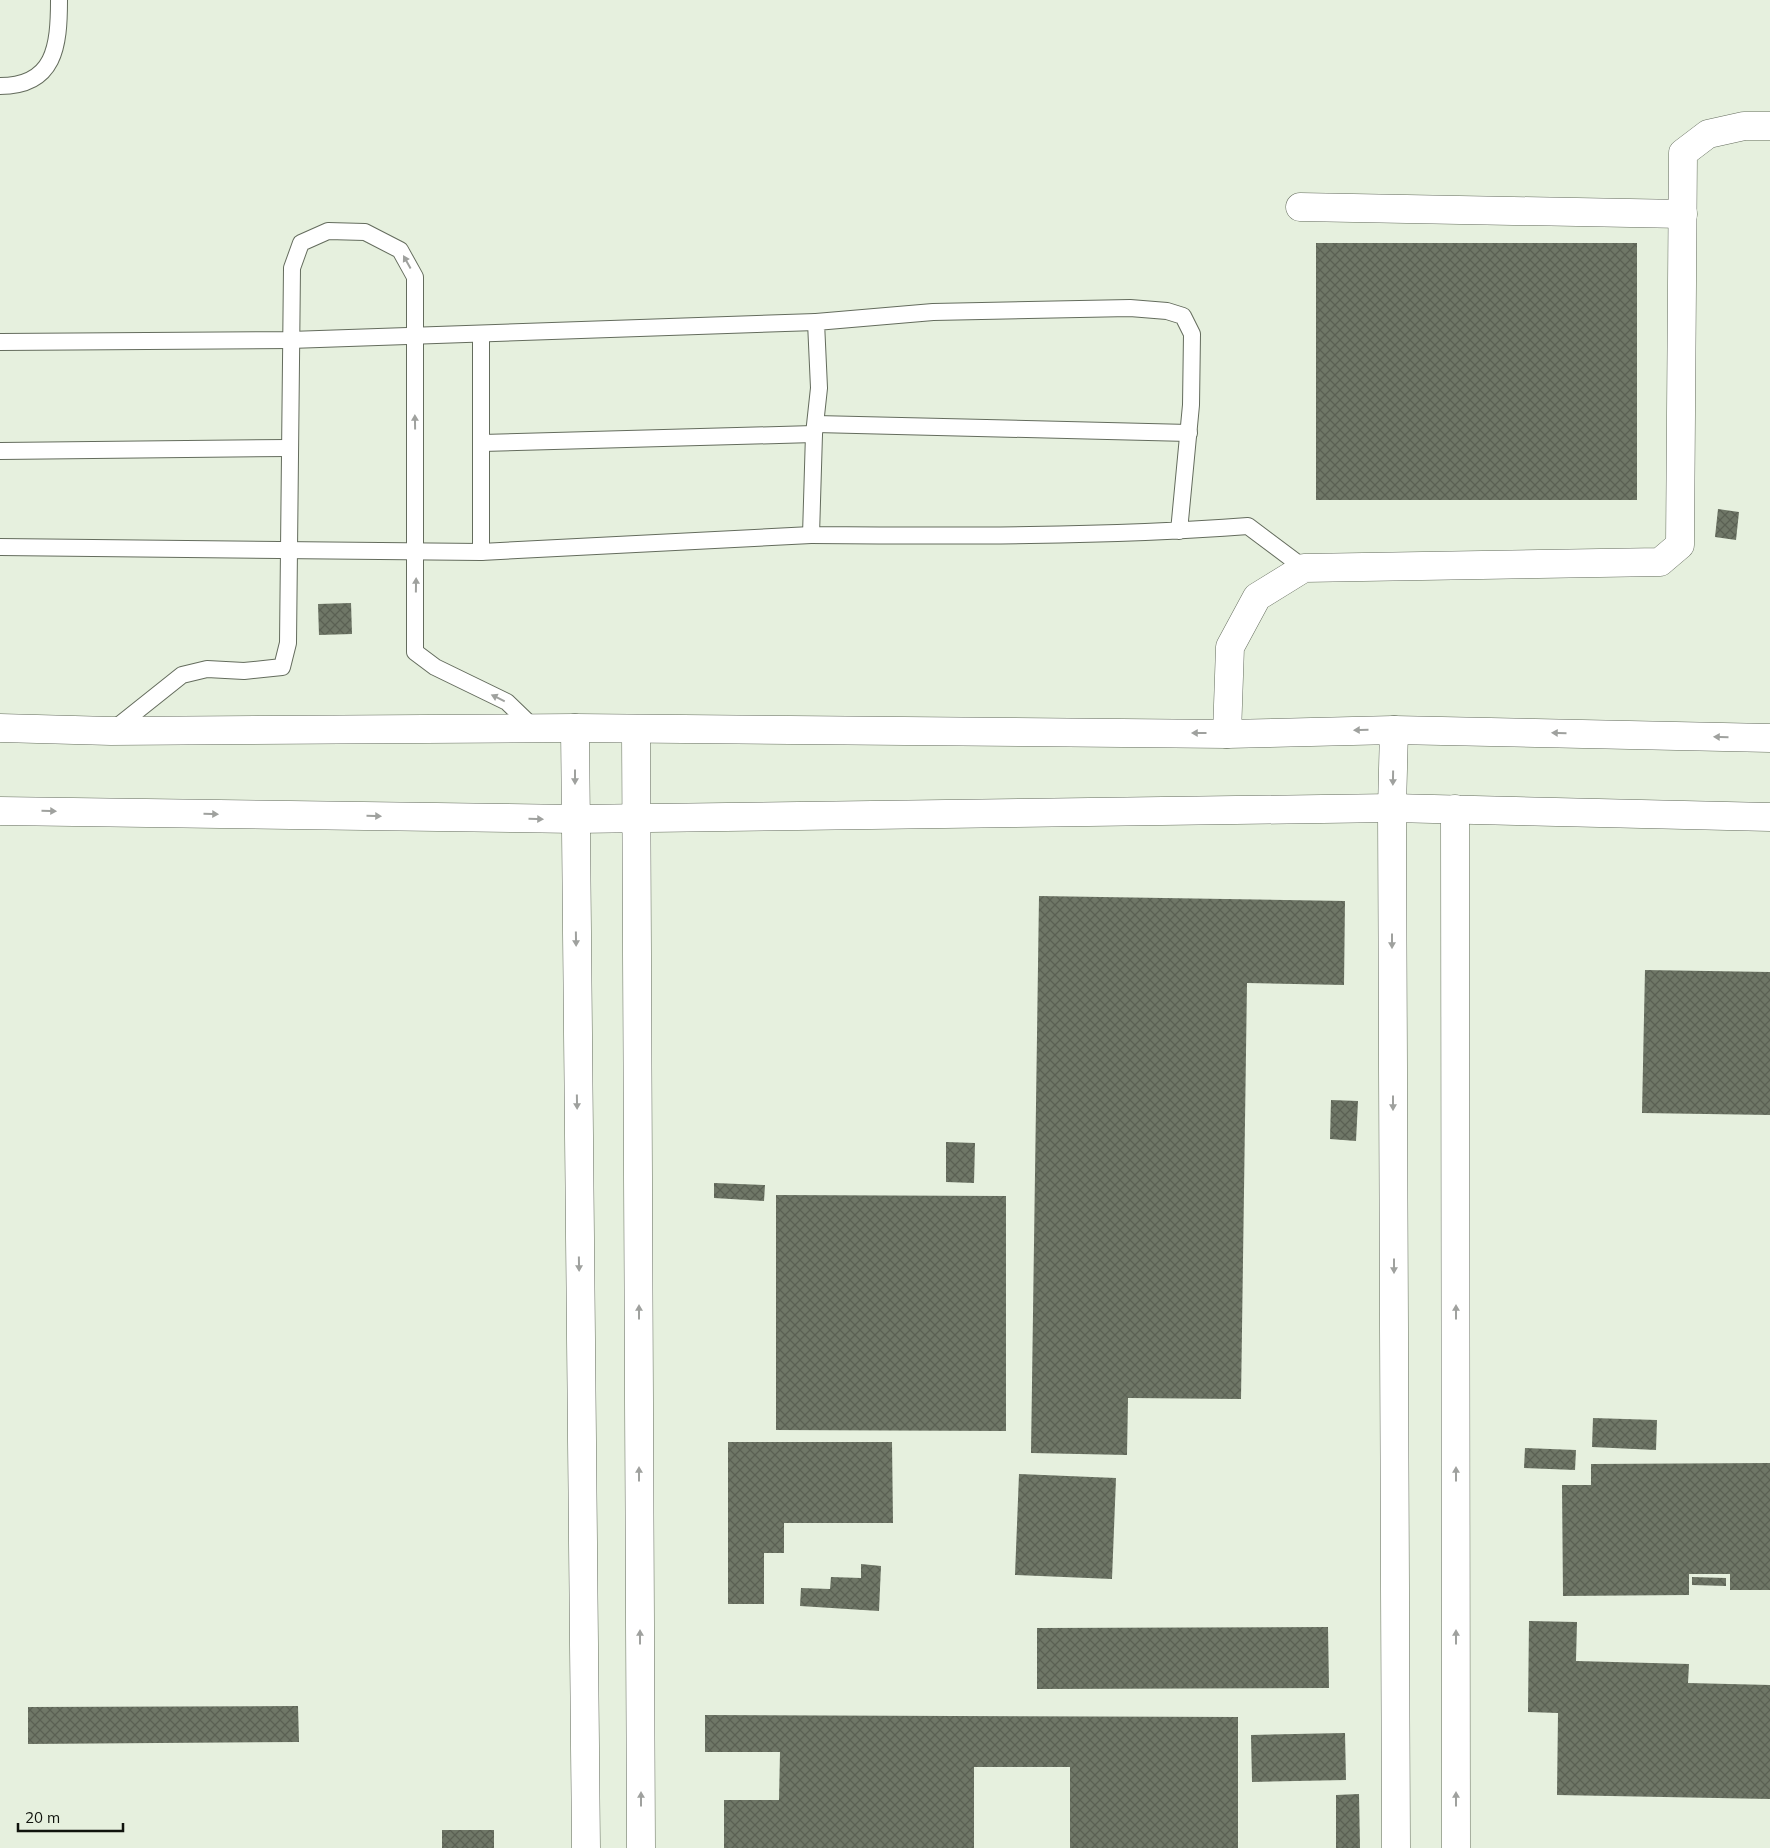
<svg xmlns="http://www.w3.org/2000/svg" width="1770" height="1848" viewBox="0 0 1770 1848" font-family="Mulish,sans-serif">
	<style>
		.building { fill: url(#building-cross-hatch) }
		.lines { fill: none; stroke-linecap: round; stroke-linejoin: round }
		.service-casing { stroke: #646c5d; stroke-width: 18 }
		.minor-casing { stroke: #646c5d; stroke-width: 29 }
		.tertiary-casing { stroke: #646c5d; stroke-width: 29 }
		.service { stroke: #fff; stroke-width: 16 }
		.minor { stroke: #fff; stroke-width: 28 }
		.tertiary { stroke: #fff; stroke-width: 28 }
		.oneway { fill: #9fa19e }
	</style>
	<defs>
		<pattern id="building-cross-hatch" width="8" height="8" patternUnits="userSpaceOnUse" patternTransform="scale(1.25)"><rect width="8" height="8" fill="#6f7767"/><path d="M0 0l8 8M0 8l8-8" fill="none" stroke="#5a6053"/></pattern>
	</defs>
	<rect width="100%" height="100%" fill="#e6f0de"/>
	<g class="building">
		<rect x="1316" y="243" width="321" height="257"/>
		<path d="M 1718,509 L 1739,512 L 1736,540 L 1715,537 Z"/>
		<path d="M 351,603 L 352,634 L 319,635 L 318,604 Z"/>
		<path d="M 1039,896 L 1345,901 L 1344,985 L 1247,983 L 1241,1399 L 1128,1398 L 1127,1455 L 1031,1453 Z"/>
		<path d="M 1645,970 L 1770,972 L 1770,1115 L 1642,1113 Z"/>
		<path d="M 1331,1100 L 1358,1101 L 1356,1141 L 1330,1139 Z"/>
		<path d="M 946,1142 L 975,1143 L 974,1183 L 946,1182 Z"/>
		<path d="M 714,1183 L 765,1185 L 764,1201 L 714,1198 Z"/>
		<path d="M 776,1195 L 1006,1196 L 1006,1431 L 776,1430 Z"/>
		<path d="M 1593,1418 L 1657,1420 L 1656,1450 L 1592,1447 Z"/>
		<path d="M 728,1442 L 892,1442 L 893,1523 L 784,1523 L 784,1553 L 764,1553 L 764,1604 L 728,1604 Z"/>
		<path d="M 1525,1448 L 1576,1450 L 1575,1470 L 1524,1468 Z"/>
		<path d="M 1770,1463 L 1770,1590 L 1730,1590 L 1730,1574 L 1689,1574 L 1689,1595 L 1563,1596 L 1562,1485 L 1591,1485 L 1591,1464 Z"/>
		<path d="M 1019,1474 L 1116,1478 L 1112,1579 L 1015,1575 Z"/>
		<path d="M 861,1564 L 881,1566 L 879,1611 L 800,1606 L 801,1588 L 830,1589 L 831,1577 L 861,1578 Z"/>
		<path d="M 1692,1577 L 1726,1578 L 1726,1586 L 1692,1585 Z"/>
		<path d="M 1529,1621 L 1577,1622 L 1576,1661 L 1689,1664 L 1688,1683 L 1770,1685 L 1770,1799 L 1557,1795 L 1558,1713 L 1528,1712 Z"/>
		<path d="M 1328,1627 L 1329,1688 L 1037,1689 L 1037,1628 Z"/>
		<path d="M 298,1706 L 299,1742 L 28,1744 L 28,1707 Z"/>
		<path d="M 705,1715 L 1238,1717 L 1238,1848 L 1070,1848 L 1070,1767 L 974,1767 L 974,1848 L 724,1848 L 724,1800 L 779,1800 L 780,1752 L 705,1752 Z"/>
		<path d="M 1345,1733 L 1346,1780 L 1252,1782 L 1251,1735 Z"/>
		<path d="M 1359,1794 L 1360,1848 L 1336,1848 L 1336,1795 Z"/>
		<rect x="442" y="1830" width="52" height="18"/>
	</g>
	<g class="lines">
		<g class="service-casing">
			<g id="service">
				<path d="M 0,86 C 55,86 59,46 59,0"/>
				<path d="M 481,335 L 481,552"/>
				<path d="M 0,342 L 290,340 L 816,322"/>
				<path d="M 816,424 L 1189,433"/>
				<path d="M 482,443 L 814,434"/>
				<path d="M 0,451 L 289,448"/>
				<path d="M 1179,531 L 1191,405 L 1192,334 L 1183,316 L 1167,311 L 1130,308 L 933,312 L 816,322 L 819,388 L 814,434 L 811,535 C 957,536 1103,537 1248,526 L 1304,568"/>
				<path d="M 0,547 L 481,552 L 811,535"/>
				<path d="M 113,730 L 182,675 L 207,669 L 244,671 L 282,667 L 288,643 L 292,268 L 301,243 L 328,231 L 365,232 L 400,250 L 415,277 L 415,652 L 435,667 L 507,702 L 535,729"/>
			</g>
		</g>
		<g class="minor-casing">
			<g id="minor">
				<path d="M 1300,207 L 1683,214"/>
				<path d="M 575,728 L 586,1848"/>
				<path d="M 636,729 L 641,1848"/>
				<path d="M 1394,730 L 1392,808 L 1396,1848"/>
				<path d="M 1227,734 L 1230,647 L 1257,597 L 1304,568 L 1660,562 L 1680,545 L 1683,153 L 1708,134 L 1744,126 L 1770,126"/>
				<path d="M 1455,809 L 1456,1848"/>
			</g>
		</g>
		<g class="tertiary-casing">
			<g id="tertiary">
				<path d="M 0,728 L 111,731 L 575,728 L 1227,734 L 1394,730 L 1770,738"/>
				<path d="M 0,811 L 575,819 L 1392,808 L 1770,817"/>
			</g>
		</g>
		<use href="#service" class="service"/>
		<use href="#minor" class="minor"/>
		<use href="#tertiary" class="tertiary"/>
	</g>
	<defs><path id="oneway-solid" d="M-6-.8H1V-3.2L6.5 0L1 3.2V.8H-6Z" transform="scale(1.25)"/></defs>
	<g class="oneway">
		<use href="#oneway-solid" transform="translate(407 262) rotate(-119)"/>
		<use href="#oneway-solid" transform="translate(415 422) rotate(-91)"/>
		<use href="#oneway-solid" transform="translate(416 585) rotate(-89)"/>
		<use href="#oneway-solid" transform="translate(498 698) rotate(-154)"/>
		<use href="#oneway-solid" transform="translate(1361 730) rotate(179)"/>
		<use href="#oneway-solid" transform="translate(1199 733) rotate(-180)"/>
		<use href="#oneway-solid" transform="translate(1559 733) rotate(-179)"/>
		<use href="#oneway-solid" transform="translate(1721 737) rotate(-179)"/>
		<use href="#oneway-solid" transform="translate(575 777) rotate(90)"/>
		<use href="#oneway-solid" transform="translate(1393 778) rotate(91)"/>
		<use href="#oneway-solid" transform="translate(49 811) rotate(1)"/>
		<use href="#oneway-solid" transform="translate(211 814) rotate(1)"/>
		<use href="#oneway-solid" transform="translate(374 816) rotate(1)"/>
		<use href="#oneway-solid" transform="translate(536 819) rotate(1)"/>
		<use href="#oneway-solid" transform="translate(576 939) rotate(89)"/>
		<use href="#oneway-solid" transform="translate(1392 941) rotate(90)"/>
		<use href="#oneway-solid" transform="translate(577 1102) rotate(89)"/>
		<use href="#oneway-solid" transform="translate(1393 1103) rotate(90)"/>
		<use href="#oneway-solid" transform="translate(579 1264) rotate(89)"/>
		<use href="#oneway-solid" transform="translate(1394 1266) rotate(90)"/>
		<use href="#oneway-solid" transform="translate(639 1312) rotate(-90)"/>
		<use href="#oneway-solid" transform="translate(1456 1312) rotate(-90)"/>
		<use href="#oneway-solid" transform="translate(639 1474) rotate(-90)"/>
		<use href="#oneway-solid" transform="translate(1456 1474) rotate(-90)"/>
		<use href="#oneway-solid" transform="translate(640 1637) rotate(-90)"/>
		<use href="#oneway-solid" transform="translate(1456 1637) rotate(-90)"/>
		<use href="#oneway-solid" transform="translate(641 1799) rotate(-90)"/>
		<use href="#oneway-solid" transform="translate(1456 1799) rotate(-90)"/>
	</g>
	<path d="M18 1823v8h105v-8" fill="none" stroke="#10130d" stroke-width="2.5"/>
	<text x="25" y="1823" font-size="15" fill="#10130d" stroke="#e6f0de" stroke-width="4" paint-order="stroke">20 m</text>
</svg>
